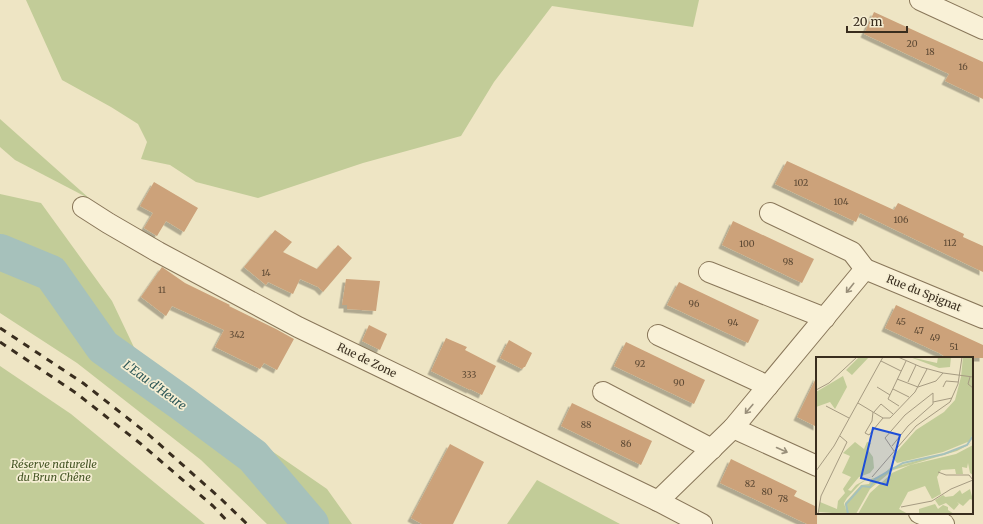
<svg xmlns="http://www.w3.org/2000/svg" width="983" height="524" viewBox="0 0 983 524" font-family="Merriweather,serif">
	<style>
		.green { fill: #c2cc98 }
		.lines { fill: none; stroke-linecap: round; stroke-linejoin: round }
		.river { stroke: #a6c1bb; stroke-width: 36 }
		.building { fill: #cca27a; filter: url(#shadow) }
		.minor-casing { stroke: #89775a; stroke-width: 22 }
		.minor { stroke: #f9f1d7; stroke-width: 20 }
		.rail { stroke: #392d1e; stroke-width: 3; stroke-dasharray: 7 7; stroke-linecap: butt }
		.oneway { stroke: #998f7a }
		.labels { text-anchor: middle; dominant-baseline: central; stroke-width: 3.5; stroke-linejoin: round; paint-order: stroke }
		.number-label { font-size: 9px; fill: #5e4a35 }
		.street-label { font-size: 11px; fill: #392d1e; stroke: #f5eed3 }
		.park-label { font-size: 11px; font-style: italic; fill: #455525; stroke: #f5eed3 }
		.water-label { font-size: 12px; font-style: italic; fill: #2e5858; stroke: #f5eed3 }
		.inset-river { fill: none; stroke: #a6c1bb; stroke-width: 2 }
		.inset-road { fill: none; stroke: #a69b82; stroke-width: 1 }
		.view { fill: #1d4ed8; fill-opacity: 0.15; stroke: #1d4ed8; stroke-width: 2 }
		.inset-edge { fill: none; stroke: #392d1e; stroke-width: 2 }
	</style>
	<defs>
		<filter id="shadow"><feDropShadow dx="-3.5" dy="3.5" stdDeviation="0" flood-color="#0004"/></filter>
	</defs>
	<rect width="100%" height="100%" fill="#eee5c4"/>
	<g class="green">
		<path d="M 26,0 L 699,0 L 693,27 L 552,6 L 494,82 L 461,136 L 363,163 L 258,198 L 196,182 L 170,165 L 141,159 L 147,142 L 138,124 L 111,107 L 62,80 Z"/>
		<path d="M 0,119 L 90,199 L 15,160 L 0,147 Z"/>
		<path d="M 0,194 L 41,203 L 112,301 L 140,360 L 327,489 L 352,524 L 267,524 L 201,460 L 77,363 L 0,313 Z"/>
		<path d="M 0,366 L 71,414 L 205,524 L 0,524 Z"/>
		<path d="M 537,480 L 620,524 L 507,524 Z"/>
	</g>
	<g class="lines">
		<path class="river" d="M 0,252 L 51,273 L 103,347 L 183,404 L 253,456 L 311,524"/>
	</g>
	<g class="building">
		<path d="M 874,12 L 983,62 L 983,99 L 945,81 L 949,74 L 864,34 Z"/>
		<path d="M 787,161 L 894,210 L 898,203 L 964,234 L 963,237 L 983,246 L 983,272 L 860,213 L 856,222 L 775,184 Z"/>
		<path d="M 154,182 L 198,208 L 184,232 L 166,221 L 157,236 L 144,228 L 153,213 L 140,206 Z"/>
		<path d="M 733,221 L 814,259 L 802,283 L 722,245 Z"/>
		<path d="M 275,230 L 292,242 L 283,252 L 317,269 L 338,245 L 352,258 L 323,292 L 318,287 L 300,279 L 293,294 L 268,282 L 266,285 L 244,267 Z"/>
		<path d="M 162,267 L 185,283 L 230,305 L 229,306 L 276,329 L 294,339 L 277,370 L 264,363 L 260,369 L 215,347 L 224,330 L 172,306 L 166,316 L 141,297 Z"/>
		<path d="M 346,279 L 380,281 L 376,311 L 347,309 L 347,305 L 342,305 Z"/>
		<path d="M 679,282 L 759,320 L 748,343 L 667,305 Z"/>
		<path d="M 896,305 L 983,345 L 983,358 L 947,358 L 939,353 L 885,328 Z"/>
		<path d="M 369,325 L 387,334 L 380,350 L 362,341 Z"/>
		<path d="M 446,338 L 467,347 L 465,350 L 496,366 L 482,395 L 470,389 L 470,390 L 431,371 Z"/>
		<path d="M 509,340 L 532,353 L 525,367 L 524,367 L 522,369 L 500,358 Z"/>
		<path d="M 626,342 L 705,380 L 694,404 L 614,366 Z"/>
		<path d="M 817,376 L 817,427 L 797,417 Z"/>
		<path d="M 572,403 L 652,441 L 641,465 L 561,426 Z"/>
		<path d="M 450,444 L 484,462 L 453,524 L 422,524 L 411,518 Z"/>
		<path d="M 731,459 L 797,491 L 794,496 L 817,507 L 817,524 L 807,524 L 720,483 Z"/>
	</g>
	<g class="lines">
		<g class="minor-casing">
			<g id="minor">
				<path d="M 920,0 L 983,29"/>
				<path d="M 83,207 L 108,223 L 158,252 L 298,327 L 658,501 L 702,524"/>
				<path d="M 770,213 L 852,252 L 865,269"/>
				<path d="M 709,272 L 825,318"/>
				<path d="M 658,335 L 768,386"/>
				<path d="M 603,392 L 712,449"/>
				<path d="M 733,428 L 817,466"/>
				<path d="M 658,501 L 733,428 L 865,269 L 983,318"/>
				<path d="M 919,513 L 944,524"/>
			</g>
		</g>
		<use href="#minor" class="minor"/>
		<g class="rail">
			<path d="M 0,328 L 83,383 L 149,435 L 220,498 L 247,524"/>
			<path d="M 0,342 L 76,393 L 141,444 L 213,506 L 230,524"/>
		</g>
	</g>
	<defs><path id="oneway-shaft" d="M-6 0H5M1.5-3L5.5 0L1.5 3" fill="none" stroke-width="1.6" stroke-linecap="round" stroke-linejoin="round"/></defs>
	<g class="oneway">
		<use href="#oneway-shaft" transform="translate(850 288) rotate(129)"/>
		<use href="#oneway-shaft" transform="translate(749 409) rotate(130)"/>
		<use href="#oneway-shaft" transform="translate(782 450) rotate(24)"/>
	</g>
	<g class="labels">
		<g class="number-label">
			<text x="912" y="43">20</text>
			<text x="930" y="51">18</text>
			<text x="963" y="66">16</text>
			<text x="801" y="182">102</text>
			<text x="841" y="201">104</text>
			<text x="901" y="219">106</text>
			<text x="950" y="242">112</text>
			<text x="747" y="243">100</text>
			<text x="788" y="261">98</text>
			<text x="266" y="272">14</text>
			<text x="162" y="289">11</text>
			<text x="694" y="303">96</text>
			<text x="901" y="321">45</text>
			<text x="733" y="322">94</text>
			<text x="919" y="330">47</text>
			<text x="237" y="334">342</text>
			<text x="935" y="337">49</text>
			<text x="954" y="346">51</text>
			<text x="640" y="363">92</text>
			<text x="469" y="374">333</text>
			<text x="679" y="382">90</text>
			<text x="586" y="424">88</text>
			<text x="626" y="443">86</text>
			<text x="750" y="483">82</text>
			<text x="767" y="491">80</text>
			<text x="783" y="498">78</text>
		</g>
		<g class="street-label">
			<text transform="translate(924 293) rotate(22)">Rue du Spignat</text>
			<text transform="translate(367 360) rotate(26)">Rue de Zone</text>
		</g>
		<g class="park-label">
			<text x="54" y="464">Réserve naturelle<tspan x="54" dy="13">du Brun Chêne</tspan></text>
		</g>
		<g class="water-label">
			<text transform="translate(155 385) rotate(36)">L'Eau d'Heure</text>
		</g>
	</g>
	<g transform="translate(816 357)">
		<rect width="157" height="157" fill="#eee5c4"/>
		<path d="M 43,0 L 53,0 L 36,18 L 30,13 ZM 94,0 L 121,6 L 122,0 L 135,0 L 134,10 L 123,11 ZM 147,0 L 157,0 L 157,76 L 154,84 L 127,95 L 81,106 L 76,100 L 100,73 L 128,55 L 139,43 L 145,20 ZM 27,19 L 31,30 L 19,52 L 14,45 L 0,50 L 0,35 ZM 39,85 L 48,92 L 51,85 L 55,86 L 52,93 L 57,100 L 58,111 L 54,116 L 43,120 L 32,133 L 35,134 L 40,128 L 56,119 L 44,127 L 31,141 L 28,146 L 30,153 L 29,146 L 45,128 L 53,127 L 55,122 L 65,119 L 74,111 L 137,94 L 156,86 L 141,94 L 77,113 L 54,132 L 40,157 L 30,157 L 30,154 L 30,157 L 3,155 L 4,145 L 21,152 L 22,144 L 29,136 L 27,132 L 35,120 L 26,116 L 34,99 L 27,96 ZM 157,88 L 157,118 L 154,116 L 152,106 L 151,111 L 146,110 L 147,117 L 140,117 L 139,112 L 125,113 L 121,120 L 125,137 L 116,142 L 109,129 L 92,135 L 83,152 L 92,157 L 42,157 L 54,136 L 76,116 L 94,108 L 140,97 ZM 154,132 L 157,143 L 154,142 L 147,149 L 141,145 L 143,147 L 138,153 L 130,146 L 123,149 L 119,143 L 127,138 L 134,144 L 129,140 L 137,139 L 144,133 L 146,137 ZM 119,147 L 122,152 L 127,148 L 132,150 L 132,153 L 138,157 L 103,157 L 103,152 Z" fill="#c2cc98"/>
		<path class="inset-river" d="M 32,157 L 30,147 L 46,129 L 54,130 L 59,122 L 87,106 L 128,97 L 151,88 L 157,79"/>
		<path class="inset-road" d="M 82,0 L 105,10 L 127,16M 65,4 L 85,14M 154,20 L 152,27 L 157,31M 81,22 L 102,30M 120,24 L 127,16 L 157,20M 92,25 L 100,8M 61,30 L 74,38M 102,30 L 120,24M 127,30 L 130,24 L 142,25M 77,32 L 93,40M 0,33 L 13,26 L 41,0M 117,45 L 136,41M 42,46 L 67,61 L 74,61 L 99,35 L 111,12M 10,49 L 33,61M 83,49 L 72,42 L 90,4M 57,55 L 56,64 L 49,76 L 53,78 L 67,61M 58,55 L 65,47 L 77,57M 76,89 L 92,69 L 117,47 L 117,36 L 89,58 L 69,81 L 78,94M 0,114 L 18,89 L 67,0M 56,120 L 100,69 L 134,45 L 142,27 L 146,0M 85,150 L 116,144 L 135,132 L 157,123 L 153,118 L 130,118 L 122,115M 2,157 L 5,139 L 31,85 L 24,79"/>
		<path class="view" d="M 57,71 L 84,78 L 71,128 L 45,121 Z"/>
		<rect width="157" height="157" class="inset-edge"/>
	</g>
	<path d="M847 26v6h60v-6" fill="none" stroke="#392d1e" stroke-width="2"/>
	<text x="853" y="26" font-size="12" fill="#392d1e" stroke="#f5eed3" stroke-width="3" paint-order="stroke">20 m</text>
</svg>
